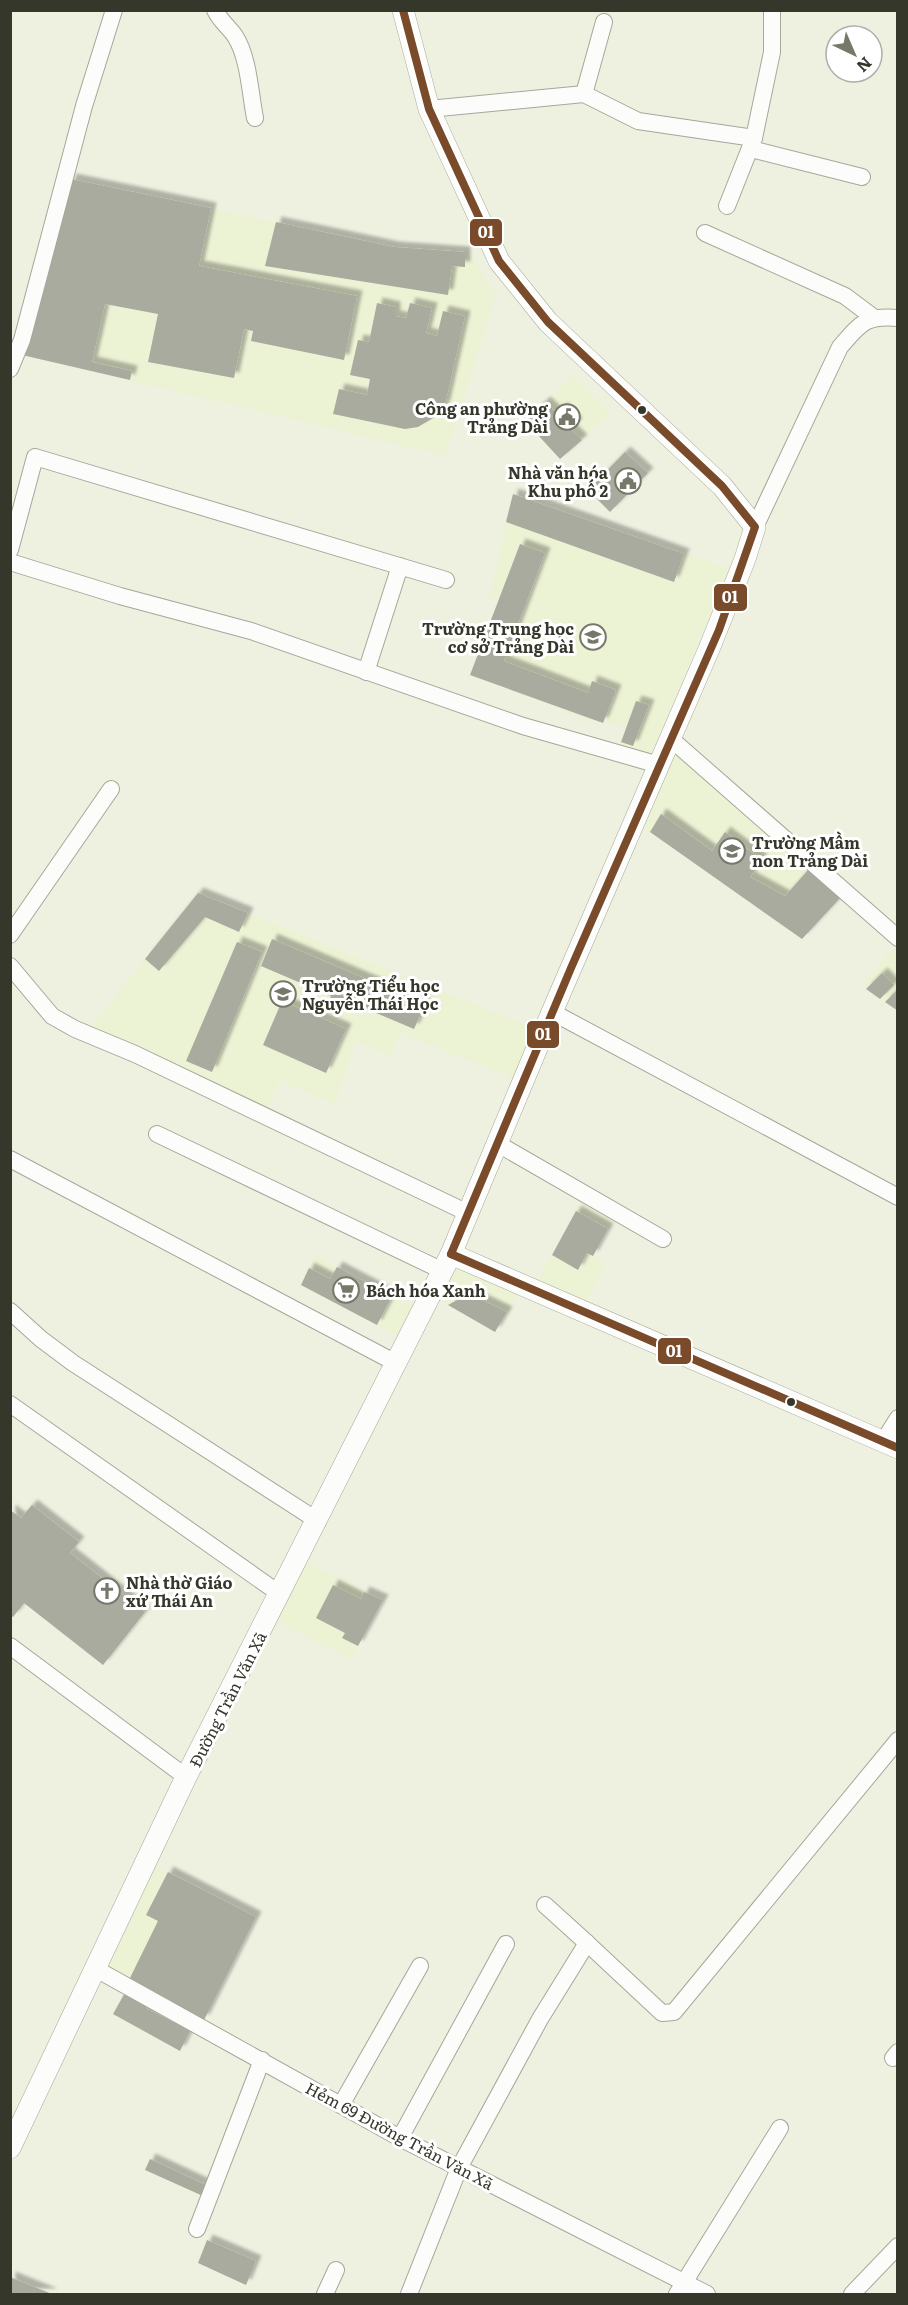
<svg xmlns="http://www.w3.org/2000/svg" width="908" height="2305" viewBox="0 0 908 2305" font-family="Literata,serif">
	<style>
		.built { fill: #ecf2d4 }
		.building { fill: #a8ab9d; filter: url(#shadow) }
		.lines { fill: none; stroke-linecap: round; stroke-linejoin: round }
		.minor-casing { stroke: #a4a79a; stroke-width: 18 }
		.tertiary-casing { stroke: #a4a79a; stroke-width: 22 }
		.minor { stroke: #fcfdfa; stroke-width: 16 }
		.tertiary { stroke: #fcfdfa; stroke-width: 21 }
		.bus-1-casing { stroke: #fff; stroke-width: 12 }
		.bus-1 { stroke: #7a4b2a; stroke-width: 8 }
		.bus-dot { fill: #35372b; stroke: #fff; stroke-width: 2 }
		.labels { text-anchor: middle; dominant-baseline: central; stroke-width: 6; stroke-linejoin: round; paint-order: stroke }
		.poi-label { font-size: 16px; font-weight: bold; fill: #35372b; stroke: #fff; text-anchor: start }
		.street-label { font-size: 16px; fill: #35372b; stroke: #fff }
		.line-badge { stroke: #fff; stroke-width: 2 }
		.badge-label { font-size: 16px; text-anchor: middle; font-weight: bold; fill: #fff }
	</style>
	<defs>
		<filter id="shadow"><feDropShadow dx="5.5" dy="-5.5" stdDeviation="1.5" flood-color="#0004"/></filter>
	</defs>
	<rect width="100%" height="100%" fill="#eef1e0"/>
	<g class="built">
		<path d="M 71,179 L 394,247 L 470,252 L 496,296 L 445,456 L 23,355 Z"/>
		<path d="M 573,376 L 610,413 L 560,459 L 525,421 Z"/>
		<path d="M 513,494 L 730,569 L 650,756 L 619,747 L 626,728 L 586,719 L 470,675 L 499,599 L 489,596 Z"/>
		<path d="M 676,752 L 841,897 L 802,939 L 643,827 Z"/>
		<path d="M 198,893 L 534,1028 L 513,1078 L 400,1033 L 391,1056 L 356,1041 L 334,1104 L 279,1080 L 267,1108 L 89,1029 Z"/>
		<path d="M 896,945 L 897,946 L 897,1011 L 861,985 Z"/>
		<path d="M 582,1200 L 614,1218 L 593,1256 L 606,1263 L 586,1300 L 538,1280 Z"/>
		<path d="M 316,1255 L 413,1307 L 398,1336 L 301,1285 Z"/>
		<path d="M 456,1267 L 517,1294 L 495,1332 L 440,1300 Z"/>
		<path d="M 307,1563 L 383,1600 L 351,1659 L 278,1622 Z"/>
		<path d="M 156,1866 L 256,1917 L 204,2020 L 108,1969 Z"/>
	</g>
	<g class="building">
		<path d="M 71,179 L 211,208 L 199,266 L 357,296 L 344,360 L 251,341 L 253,331 L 244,329 L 234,378 L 148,362 L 158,314 L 105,304 L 92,362 L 132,371 L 130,380 L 22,355 Z"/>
		<path d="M 276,222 L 394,247 L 465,252 L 465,267 L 452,266 L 448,295 L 265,266 Z"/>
		<path d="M 377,303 L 395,307 L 395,316 L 406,318 L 410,303 L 432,308 L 426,333 L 437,336 L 443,311 L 465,316 L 445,405 L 440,414 L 418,427 L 405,429 L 333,414 L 339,389 L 367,395 L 370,379 L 350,375 L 358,340 L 369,342 Z"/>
		<path d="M 545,402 L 557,413 L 562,408 L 577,423 L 571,429 L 582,440 L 560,459 L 525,421 Z"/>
		<path d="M 625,452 L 648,473 L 610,512 L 588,490 Z"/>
		<path d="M 513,494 L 684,554 L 674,582 L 506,522 Z"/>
		<path d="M 520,544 L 545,553 L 504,661 L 588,693 L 592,681 L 616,690 L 603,723 L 470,675 Z"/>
		<path d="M 636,701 L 649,705 L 633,746 L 621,742 Z"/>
		<path d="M 661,814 L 712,851 L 725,832 L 762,860 L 750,877 L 785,896 L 809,869 L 841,897 L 802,939 L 650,832 Z"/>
		<path d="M 198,893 L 248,913 L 239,932 L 205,917 L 159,971 L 145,959 Z"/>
		<path d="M 272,939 L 425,1004 L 414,1029 L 350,1002 L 346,1011 L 328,1003 L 331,996 L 261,966 Z"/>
		<path d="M 237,942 L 262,952 L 212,1072 L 186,1061 Z"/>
		<path d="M 882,973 L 894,985 L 880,999 L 866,989 Z"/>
		<path d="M 898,989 L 898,1011 L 885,1002 Z"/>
		<path d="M 282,1001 L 346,1029 L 326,1073 L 263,1045 Z"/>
		<path d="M 576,1211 L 608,1229 L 593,1256 L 587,1253 L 578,1270 L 552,1255 Z"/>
		<path d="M 337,1267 L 392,1296 L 377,1325 L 301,1285 L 309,1268 L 330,1279 Z"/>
		<path d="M 476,1297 L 507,1312 L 495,1332 L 448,1305 L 461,1298 Z"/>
		<path d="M 32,1505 L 79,1542 L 70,1553 L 145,1612 L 103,1665 L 24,1603 L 13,1617 L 10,1615 L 10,1510 L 21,1518 Z"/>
		<path d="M 333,1585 L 361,1599 L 364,1592 L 383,1600 L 358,1646 L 342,1638 L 345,1633 L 316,1618 Z"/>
		<path d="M 168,1872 L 256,1917 L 204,2020 L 129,1980 L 158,1921 L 146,1915 Z"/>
		<path d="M 126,1991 L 148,2003 L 146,2008 L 190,2031 L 180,2051 L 113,2014 Z"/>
		<path d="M 150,2159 L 208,2186 L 203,2196 L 145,2170 Z"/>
		<path d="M 207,2240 L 256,2261 L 246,2285 L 198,2263 Z"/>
		<path d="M 10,2277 L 52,2294 L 10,2294 Z"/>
	</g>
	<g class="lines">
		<g class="minor-casing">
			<g id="minor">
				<path d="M 215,10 C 220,21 229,27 235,36 C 249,58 250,93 255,118"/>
				<path d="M 584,94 L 604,22"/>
				<path d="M 429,109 L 584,94 L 638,121 L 754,138"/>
				<path d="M 751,149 L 862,177"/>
				<path d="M 727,206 L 754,138 L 772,52 L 772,10"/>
				<path d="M 705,233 L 845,296 L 873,317"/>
				<path d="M 10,369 L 22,340 L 84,106 L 114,10"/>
				<path d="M 755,527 L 840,347 C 860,324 865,315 898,318"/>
				<path d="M 10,550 L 35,457 L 446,580"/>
				<path d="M 10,562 L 120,596 L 251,631 L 523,726 L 659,765"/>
				<path d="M 366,672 L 400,566"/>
				<path d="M 671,739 L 898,938"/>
				<path d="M 10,935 L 111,789"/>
				<path d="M 10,966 L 52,1016 L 75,1029 L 135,1054 L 468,1213"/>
				<path d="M 552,1012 L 898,1197"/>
				<path d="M 157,1134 L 443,1271"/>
				<path d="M 498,1144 L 663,1239"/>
				<path d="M 10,1159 L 396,1363"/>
				<path d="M 10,1311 L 41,1339 L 73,1363 L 318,1521"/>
				<path d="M 10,1404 L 280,1594"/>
				<path d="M 883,1442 L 898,1418"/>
				<path d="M 10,1646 L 186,1777"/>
				<path d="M 545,1905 L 587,1943"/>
				<path d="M 96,1969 L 400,2138 L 707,2294"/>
				<path d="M 893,2058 L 898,2052"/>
				<path d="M 341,2105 L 420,1966"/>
				<path d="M 400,2138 L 506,1944"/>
				<path d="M 197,2229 L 262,2060"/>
				<path d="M 325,2294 L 336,2270"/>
				<path d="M 409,2294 L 459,2168 L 540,2019 L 587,1943 L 662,2013 L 674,2012 L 898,1740"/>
				<path d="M 677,2294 L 780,2128"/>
				<path d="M 852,2294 L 898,2246"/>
			</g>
		</g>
		<g class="tertiary-casing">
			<g id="tertiary">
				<path d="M 451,1254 L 898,1448"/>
				<path d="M 10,2148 L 186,1777 L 451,1254 L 552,1012 L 709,649 L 745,559 L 755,527 L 722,486 L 548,322 L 499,261 L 429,109 L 403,10"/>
			</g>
		</g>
		<use href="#minor" class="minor"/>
		<use href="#tertiary" class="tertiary"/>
		<g class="bus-1-casing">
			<g id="bus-1">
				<path d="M 403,10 L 429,109 L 499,261 L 548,322 L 722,486 L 755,527 L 719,630 L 571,968 L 451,1254"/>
				<path d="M 451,1254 L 898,1448"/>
			</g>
		</g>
		<use href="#bus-1" class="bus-1"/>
	</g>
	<defs>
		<g id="civic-ring" transform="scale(1.35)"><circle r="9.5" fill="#fff" stroke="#76786a" stroke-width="1.5"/><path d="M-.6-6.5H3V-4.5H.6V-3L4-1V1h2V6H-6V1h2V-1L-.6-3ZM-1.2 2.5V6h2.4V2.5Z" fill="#76786a"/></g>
		<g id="school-ring" transform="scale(1.35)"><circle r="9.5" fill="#fff" stroke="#76786a" stroke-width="1.5"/><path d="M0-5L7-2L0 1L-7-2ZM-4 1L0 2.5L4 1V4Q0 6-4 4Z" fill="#76786a"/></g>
		<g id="supermarket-ring" transform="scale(1.35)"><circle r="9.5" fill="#fff" stroke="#76786a" stroke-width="1.5"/><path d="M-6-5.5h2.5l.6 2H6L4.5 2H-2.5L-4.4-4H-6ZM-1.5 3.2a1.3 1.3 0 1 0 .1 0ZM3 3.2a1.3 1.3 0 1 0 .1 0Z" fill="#76786a"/></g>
		<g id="church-ring" transform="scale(1.35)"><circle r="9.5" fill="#fff" stroke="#76786a" stroke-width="1.5"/><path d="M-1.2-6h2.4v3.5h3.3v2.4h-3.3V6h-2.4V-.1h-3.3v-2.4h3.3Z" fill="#76786a"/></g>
	</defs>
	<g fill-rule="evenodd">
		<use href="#civic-ring" x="567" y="417"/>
		<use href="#civic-ring" x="628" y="481"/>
		<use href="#school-ring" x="593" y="637"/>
		<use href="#school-ring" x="732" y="851"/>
		<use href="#school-ring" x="283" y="994"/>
		<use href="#supermarket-ring" x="346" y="1290"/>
		<use href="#church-ring" x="107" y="1591"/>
	</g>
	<g class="bus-dot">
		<circle cx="642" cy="410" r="5"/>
		<circle cx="791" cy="1402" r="5"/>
	</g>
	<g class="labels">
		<g class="poi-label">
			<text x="548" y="408" text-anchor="end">Công an phường<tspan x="548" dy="18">Trảng Dài</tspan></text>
			<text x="608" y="472" text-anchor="end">Nhà văn hóa<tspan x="608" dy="18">Khu phố 2</tspan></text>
			<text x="574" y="628" text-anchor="end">Trường Trung học<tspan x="574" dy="18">cơ sở Trảng Dài</tspan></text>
			<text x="752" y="842">Trường Mầm<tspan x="752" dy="18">non Trảng Dài</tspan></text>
			<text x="302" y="985">Trường Tiểu học<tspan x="302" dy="18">Nguyễn Thái Học</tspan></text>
			<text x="366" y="1290">Bách hóa Xanh</text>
			<text x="126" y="1582">Nhà thờ Giáo<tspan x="126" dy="18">xứ Thái An</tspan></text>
		</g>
		<g class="street-label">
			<text transform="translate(227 1699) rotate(-63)">Đường Trần Văn Xã</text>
			<text transform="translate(400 2135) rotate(28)">Hẻm 69 Đường Trần Văn Xã</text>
		</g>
	</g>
	<g class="line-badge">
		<rect x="469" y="218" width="34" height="29" rx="6" fill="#7a4b2a"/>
		<rect x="713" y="583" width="35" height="29" rx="6" fill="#7a4b2a"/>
		<rect x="526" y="1020" width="34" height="29" rx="6" fill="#7a4b2a"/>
		<rect x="657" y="1337" width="35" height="28" rx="6" fill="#7a4b2a"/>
	</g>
	<g class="badge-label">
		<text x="486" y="238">01</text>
		<text x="730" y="603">01</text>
		<text x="543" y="1040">01</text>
		<text x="674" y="1357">01</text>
	</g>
	<rect width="908" height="2305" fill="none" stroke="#35372b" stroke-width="24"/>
	<g transform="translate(854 54) rotate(136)"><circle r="28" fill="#ffffff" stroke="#aeafaa" stroke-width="1.5"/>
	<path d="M0-4.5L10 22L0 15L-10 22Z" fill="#76786a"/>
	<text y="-9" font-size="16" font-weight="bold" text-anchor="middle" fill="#35372b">N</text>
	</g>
</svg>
